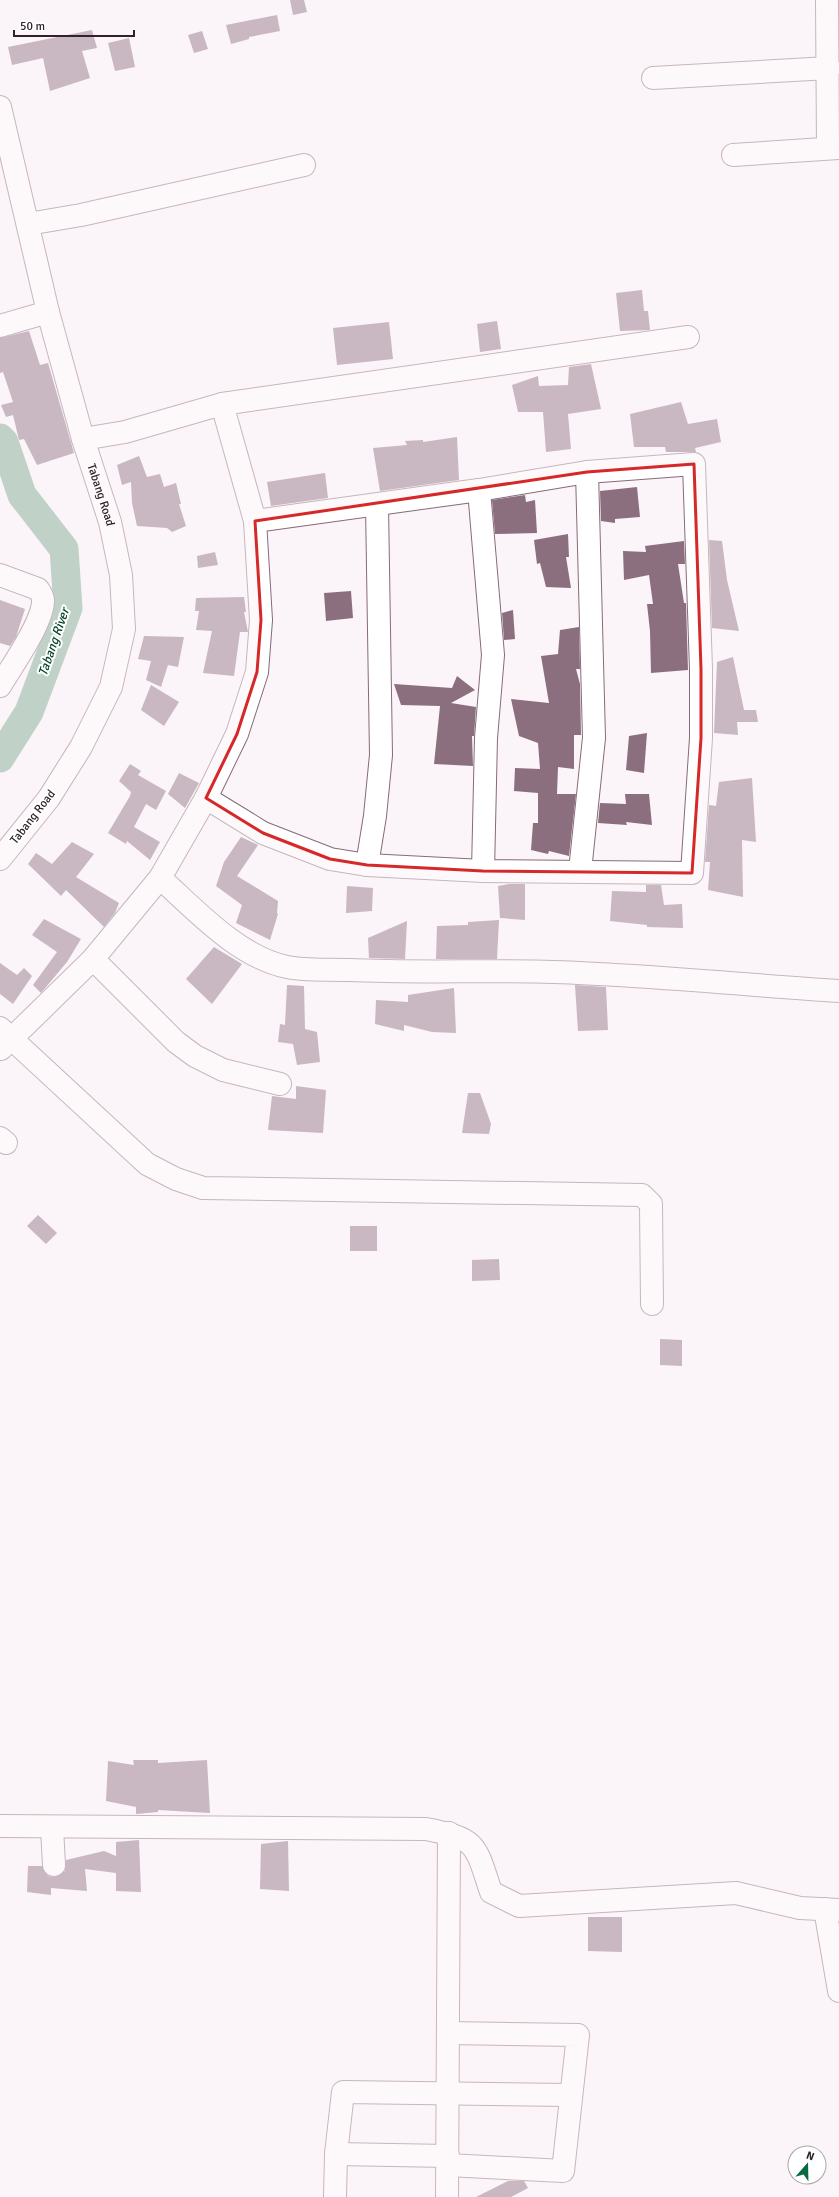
<svg xmlns="http://www.w3.org/2000/svg" width="839" height="2197" viewBox="0 0 839 2197" font-family="Signika,sans-serif">
	<style>
		.lines { fill: none; stroke-linecap: round; stroke-linejoin: round }
		.river { stroke: #79a98c; stroke-width: 29 }
		.building { fill: #8c6f7e }
		.minor-casing { stroke: #876a79; stroke-width: 24 }
		.major-casing { stroke: #876a79; stroke-width: 24 }
		.minor { stroke: #fff; stroke-width: 22 }
		.major { stroke: #fff; stroke-width: 22 }
		.marked { fill: none; stroke: #d62828; stroke-width: 3; stroke-linejoin: round }
		.labels { text-anchor: middle; dominant-baseline: central; stroke-width: 4; stroke-linejoin: round; paint-order: stroke }
		.street-label { font-size: 12px; fill: #2f2329; stroke: #fff }
		.water-label { font-size: 13px; font-style: italic; fill: #09462a; stroke: #fff }
	</style>
	<rect width="100%" height="100%" fill="#fbf4f8"/>
	<g class="lines">
		<path class="river" d="M 0,438 L 4,442 L 22,495 L 64,549 L 68,608 L 29,712 L 0,758"/>
	</g>
	<g class="building">
		<path d="M 290,0 L 304,0 L 307,12 L 293,15 Z"/>
		<path d="M 277,15 L 280,31 L 249,37 L 249,39 L 231,44 L 226,25 Z"/>
		<path d="M 92,30 L 97,48 L 82,51 L 90,78 L 50,91 L 43,58 L 12,65 L 8,47 Z"/>
		<path d="M 202,31 L 208,49 L 194,53 L 188,35 Z"/>
		<path d="M 129,38 L 135,67 L 115,71 L 108,43 Z"/>
		<path d="M 642,290 L 644,311 L 648,311 L 650,330 L 620,331 L 616,293 Z"/>
		<path d="M 497,321 L 501,349 L 480,352 L 477,324 Z"/>
		<path d="M 389,322 L 393,359 L 337,365 L 333,328 Z"/>
		<path d="M 29,331 L 40,365 L 48,363 L 74,453 L 37,465 L 24,439 L 19,440 L 13,415 L 6,417 L 1,405 L 13,402 L 3,372 L 0,373 L 0,338 Z"/>
		<path d="M 591,364 L 601,409 L 568,414 L 571,449 L 546,452 L 543,412 L 518,412 L 512,385 L 538,376 L 539,386 L 568,385 L 569,367 Z"/>
		<path d="M 681,402 L 688,424 L 717,419 L 721,442 L 695,448 L 696,452 L 666,452 L 665,447 L 634,447 L 630,414 Z"/>
		<path d="M 457,437 L 459,480 L 380,491 L 373,448 L 407,445 L 405,441 L 423,440 L 423,442 Z"/>
		<path d="M 139,456 L 147,477 L 160,474 L 164,487 L 176,483 L 181,504 L 179,504 L 186,526 L 172,532 L 167,528 L 137,526 L 132,503 L 131,482 L 122,485 L 117,465 Z"/>
		<path d="M 325,473 L 328,498 L 271,506 L 267,482 Z"/>
		<path d="M 637,487 L 640,517 L 615,519 L 615,523 L 601,521 L 600,491 Z"/>
		<path d="M 525,495 L 526,502 L 535,500 L 537,533 L 495,534 L 492,500 Z"/>
		<path d="M 568,534 L 569,557 L 566,557 L 571,588 L 546,587 L 540,563 L 537,564 L 534,540 Z"/>
		<path d="M 709,540 L 722,541 L 727,580 L 739,631 L 712,628 Z"/>
		<path d="M 684,541 L 685,564 L 678,564 L 684,603 L 686,603 L 688,670 L 651,673 L 650,631 L 647,604 L 653,604 L 649,575 L 624,580 L 623,551 L 646,552 L 645,546 Z"/>
		<path d="M 215,552 L 218,565 L 198,568 L 197,556 Z"/>
		<path d="M 351,591 L 353,618 L 326,621 L 324,593 Z"/>
		<path d="M 244,597 L 246,612 L 244,612 L 248,632 L 240,632 L 234,676 L 203,673 L 212,631 L 196,630 L 199,611 L 195,611 L 196,598 Z"/>
		<path d="M 0,600 L 25,609 L 16,637 L 10,646 L 0,643 Z"/>
		<path d="M 513,610 L 515,639 L 504,640 L 502,613 Z"/>
		<path d="M 579,627 L 580,669 L 576,669 L 580,684 L 581,735 L 574,735 L 574,769 L 558,767 L 557,794 L 576,794 L 569,856 L 549,851 L 548,854 L 531,850 L 533,823 L 538,823 L 538,793 L 514,791 L 515,768 L 540,769 L 538,743 L 519,736 L 511,699 L 549,703 L 541,656 L 558,654 L 560,630 Z"/>
		<path d="M 144,636 L 184,637 L 178,667 L 168,665 L 161,687 L 146,680 L 151,661 L 138,659 Z"/>
		<path d="M 733,657 L 744,710 L 756,710 L 758,722 L 737,722 L 738,735 L 714,733 L 717,662 Z"/>
		<path d="M 457,676 L 475,690 L 451,703 L 476,707 L 474,736 L 472,736 L 473,766 L 434,764 L 440,706 L 401,705 L 394,684 L 452,688 Z"/>
		<path d="M 151,685 L 179,702 L 164,726 L 141,710 Z"/>
		<path d="M 647,733 L 644,773 L 626,770 L 629,736 Z"/>
		<path d="M 130,764 L 141,771 L 138,775 L 166,791 L 156,810 L 146,804 L 134,827 L 160,842 L 150,860 L 127,841 L 126,844 L 108,833 L 130,796 L 131,792 L 119,781 Z"/>
		<path d="M 179,773 L 199,783 L 185,808 L 168,794 Z"/>
		<path d="M 752,778 L 756,842 L 742,840 L 743,897 L 708,890 L 710,862 L 705,862 L 709,805 L 716,806 L 719,782 Z"/>
		<path d="M 625,794 L 649,794 L 652,825 L 626,822 L 627,825 L 598,823 L 600,803 L 626,804 Z"/>
		<path d="M 241,837 L 258,845 L 237,876 L 278,901 L 277,913 L 278,914 L 270,940 L 236,923 L 242,905 L 216,886 L 224,862 Z"/>
		<path d="M 72,842 L 94,854 L 76,877 L 119,903 L 115,913 L 104,927 L 66,890 L 61,896 L 28,864 L 36,853 L 52,864 Z"/>
		<path d="M 509,884 L 525,884 L 525,920 L 500,918 L 498,886 Z"/>
		<path d="M 646,885 L 661,885 L 664,905 L 682,904 L 683,928 L 647,927 L 647,925 L 610,921 L 612,891 L 646,892 Z"/>
		<path d="M 347,886 L 373,888 L 372,911 L 346,913 Z"/>
		<path d="M 44,919 L 81,939 L 67,962 L 41,993 L 33,985 L 57,952 L 32,935 Z"/>
		<path d="M 499,920 L 497,959 L 436,959 L 437,926 L 468,925 L 468,922 Z"/>
		<path d="M 407,921 L 405,959 L 369,958 L 368,938 Z"/>
		<path d="M 214,947 L 242,964 L 212,1004 L 186,979 Z"/>
		<path d="M 0,963 L 17,975 L 24,968 L 32,976 L 13,1004 L 0,994 Z"/>
		<path d="M 287,985 L 304,986 L 305,1029 L 317,1032 L 320,1062 L 297,1065 L 293,1044 L 278,1042 L 280,1024 L 285,1025 Z"/>
		<path d="M 575,985 L 606,987 L 608,1030 L 578,1031 Z"/>
		<path d="M 454,988 L 456,1033 L 432,1032 L 404,1025 L 404,1031 L 375,1024 L 376,1000 L 408,1002 L 408,995 Z"/>
		<path d="M 296,1086 L 326,1090 L 323,1133 L 268,1130 L 272,1096 L 296,1099 Z"/>
		<path d="M 468,1093 L 480,1093 L 491,1124 L 489,1134 L 462,1133 Z"/>
		<path d="M 38,1215 L 57,1233 L 46,1244 L 27,1226 Z"/>
		<rect x="350" y="1226" width="27" height="25"/>
		<path d="M 499,1259 L 500,1280 L 472,1281 L 472,1260 Z"/>
		<path d="M 660,1339 L 682,1340 L 682,1366 L 660,1365 Z"/>
		<path d="M 133,1760 L 158,1760 L 158,1763 L 207,1760 L 210,1813 L 158,1810 L 158,1812 L 136,1814 L 136,1807 L 106,1801 L 108,1761 L 134,1765 Z"/>
		<path d="M 139,1840 L 141,1892 L 116,1891 L 116,1873 L 85,1869 L 87,1891 L 51,1888 L 51,1895 L 27,1892 L 28,1866 L 42,1866 L 48,1876 L 55,1877 L 65,1871 L 66,1860 L 104,1851 L 116,1856 L 116,1842 Z"/>
		<path d="M 288,1841 L 289,1891 L 260,1889 L 261,1844 Z"/>
		<path d="M 588,1917 L 622,1917 L 622,1952 L 588,1951 Z"/>
		<path d="M 508,2181 L 524,2181 L 528,2188 L 511,2197 L 476,2197 Z"/>
	</g>
	<g class="lines">
		<g class="minor-casing">
			<g id="minor">
				<path d="M 827,0 L 828,148"/>
				<path d="M 653,78 L 829,68"/>
				<path d="M 733,155 L 839,148"/>
				<path d="M 28,224 L 81,215 L 304,165"/>
				<path d="M 0,326 L 48,312"/>
				<path d="M 83,439 L 125,432 L 222,404 L 688,337"/>
				<path d="M 479,490 L 493,655 L 486,738 L 483,871"/>
				<path d="M 0,575 L 38,589 C 40,592 43,596 43,600 C 44,621 12,666 0,686"/>
				<path d="M 206,798 L 263,833 L 330,859 L 367,865 L 483,871 L 692,873 L 701,738 L 701,669 L 694,464 L 587,472 L 479,490 L 255,521"/>
				<path d="M 367,865 L 375,816 L 381,755 L 377,505"/>
				<path d="M 580,871 L 594,738 L 587,472"/>
				<path d="M 160,878 C 196,910 238,957 287,967 C 306,971 328,969 348,970 C 417,973 485,970 554,972 C 649,975 744,985 839,991"/>
				<path d="M 93,959 L 176,1042 L 195,1056 L 223,1070 L 280,1084"/>
				<path d="M 0,1028 L 147,1164 L 176,1179 L 203,1188 L 642,1195 L 651,1204 L 652,1304"/>
				<path d="M 1,1049 L 93,959 L 160,878 L 206,798 L 237,734 L 257,672 L 261,620 L 255,521 L 222,404"/>
				<path d="M 0,1138 L 6,1143"/>
				<path d="M 0,1826 L 426,1829 C 478,1839 475,1844 491,1892 L 519,1906 L 736,1893 L 800,1908 L 839,1910"/>
				<path d="M 52,1828 L 54,1865"/>
				<path d="M 825,1909 L 839,1991"/>
				<path d="M 336,2154 L 448,2156"/>
				<path d="M 448,2165 L 563,2171 L 578,2035 L 448,2033"/>
				<path d="M 335,2197 L 336,2154 L 343,2092 L 570,2095"/>
				<path d="M 447,2197 L 449,1833"/>
			</g>
		</g>
		<g class="major-casing">
			<g id="major">
				<path id="s1" d="M 0,107 L 48,312 L 83,439 L 110,522 L 121,575 L 124,629 L 111,687 L 81,747 L 49,798 L 0,859"/>
			</g>
		</g>
		<use href="#minor" class="minor"/>
		<use href="#major" class="major"/>
	</g>
	<path d="M0 0H839V2197H0ZM 694,464 L 701,669 L 701,738 L 692,873 L 483,871 L 367,865 L 330,859 L 263,833 L 206,798 L 237,734 L 257,672 L 261,620 L 255,521 L 587,472 Z" fill="#fbf4f8" fill-opacity=".55" fill-rule="evenodd"/>
	<path class="marked" d="M 694,464 L 701,669 L 701,738 L 692,873 L 483,871 L 367,865 L 330,859 L 263,833 L 206,798 L 237,734 L 257,672 L 261,620 L 255,521 L 587,472 Z"/>
	<g class="labels">
		<g class="street-label">
			<text stroke="none"><textPath href="#s1" startOffset="401">Tabang Road</textPath></text>
			<text transform="translate(33 817) rotate(-52)">Tabang Road</text>
		</g>
		<g class="water-label">
			<text transform="translate(54 642) rotate(-71)">Tabang River</text>
		</g>
	</g>
	<g transform="translate(807 2165) rotate(20)"><circle r="19" fill="#ffffff" stroke="#aca7a9"/>
	<path d="M0-3L7 15L0 10L-7 15Z" fill="#066b41"/>
	<text y="-6" font-size="11" font-weight="bold" text-anchor="middle" fill="#2f2329">N</text>
	</g>
	<path d="M14 30v6h120v-6" fill="none" stroke="#2f2329" stroke-width="2"/>
	<text x="20" y="30" font-size="12" fill="#2f2329" stroke="#ffffff" stroke-width="3" paint-order="stroke">50 m</text>
</svg>
